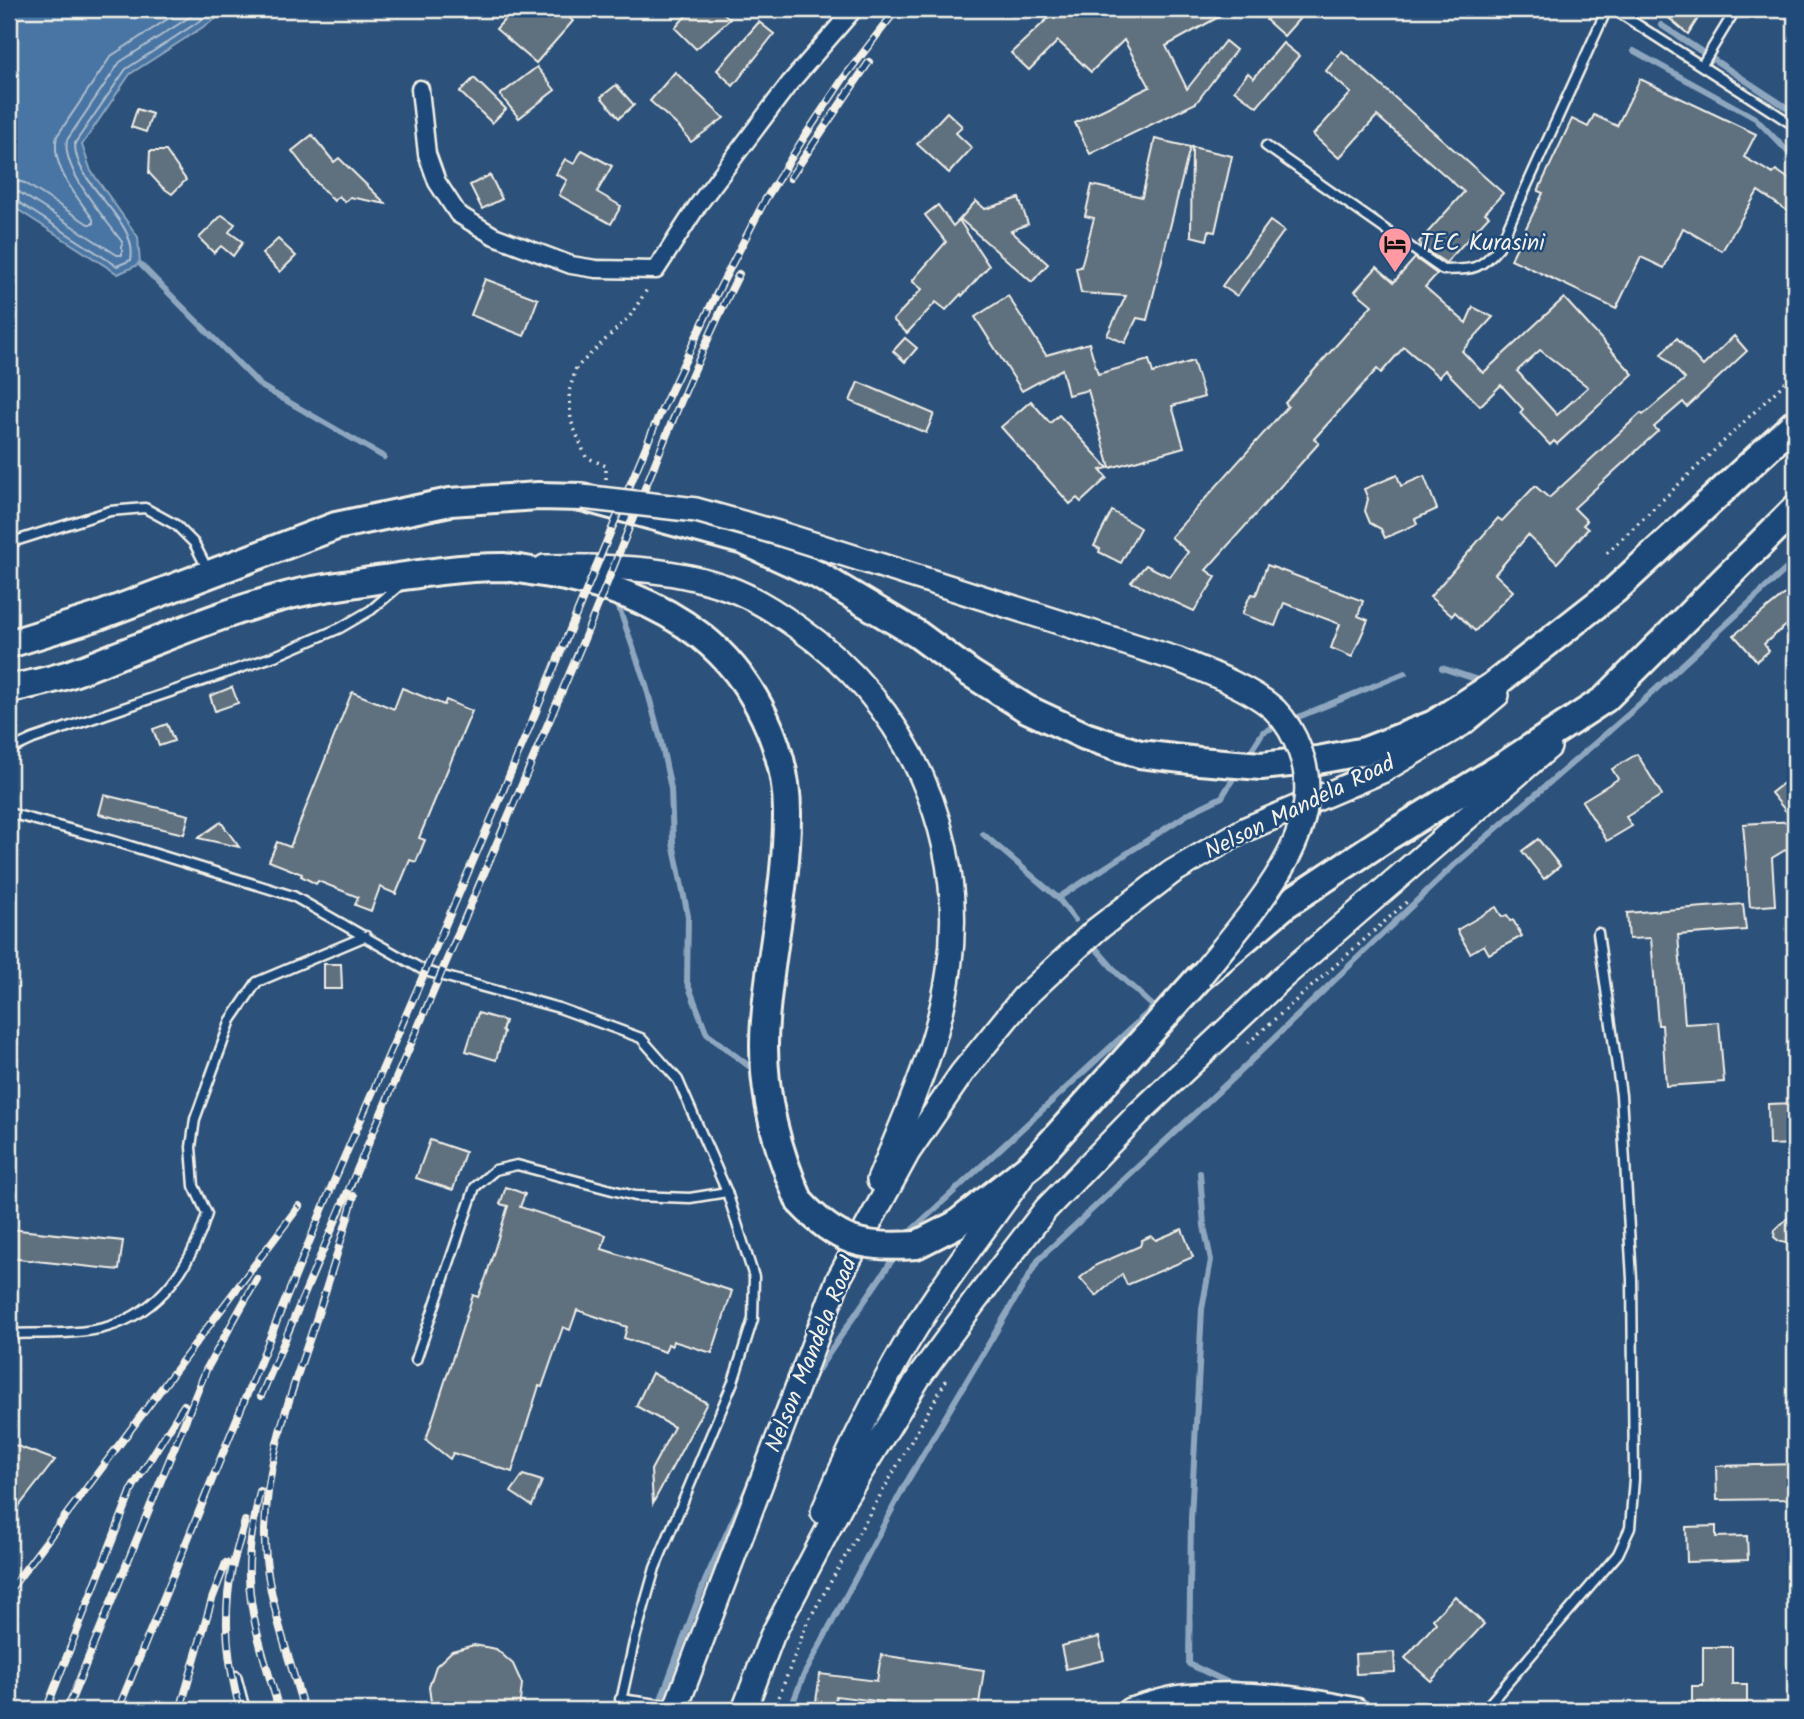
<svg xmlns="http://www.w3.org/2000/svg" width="1804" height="1719" viewBox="0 0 1804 1719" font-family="Kalam,sans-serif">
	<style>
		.water { fill: #4a75a4; stroke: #8ea7bf; stroke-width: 2 }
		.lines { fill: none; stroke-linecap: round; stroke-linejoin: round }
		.shore { stroke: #b0bfcd; stroke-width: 2 }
		.stream { stroke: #8ea7bf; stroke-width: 6 }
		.building { fill: #5e6f7f; stroke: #f4f1e8; stroke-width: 2; fill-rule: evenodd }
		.lane-casing { stroke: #f4f1e8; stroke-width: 13 }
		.street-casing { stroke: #f4f1e8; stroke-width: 21 }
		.secondary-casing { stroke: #f4f1e8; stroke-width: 28 }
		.primary-casing { stroke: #f4f1e8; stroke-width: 32 }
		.path { stroke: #f4f1e8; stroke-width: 3.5; stroke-dasharray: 2 5; stroke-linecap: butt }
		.lane { stroke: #1f4a7a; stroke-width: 8 }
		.street { stroke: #1f4a7a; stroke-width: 16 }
		.secondary { stroke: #1f4a7a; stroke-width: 23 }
		.primary { stroke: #1f4a7a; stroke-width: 26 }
		.rail-casing { stroke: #f4f1e8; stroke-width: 8 }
		.rail { stroke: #1f4a7a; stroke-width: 5; stroke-dasharray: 16; stroke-linecap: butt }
		.secondary-bridge-casing { stroke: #f4f1e8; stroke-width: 28; stroke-linecap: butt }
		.primary-bridge-casing { stroke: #f4f1e8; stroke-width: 32; stroke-linecap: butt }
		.secondary-bridge { stroke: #1f4a7a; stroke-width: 23 }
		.primary-bridge { stroke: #1f4a7a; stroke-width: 26 }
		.labels { text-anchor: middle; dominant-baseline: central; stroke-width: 5; stroke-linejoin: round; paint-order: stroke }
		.poi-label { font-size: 23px; fill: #f4f1e8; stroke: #1f4a7a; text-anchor: start }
		.street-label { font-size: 23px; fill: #f4f1e8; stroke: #1f4a7a }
	</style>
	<rect width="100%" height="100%" fill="#2c517b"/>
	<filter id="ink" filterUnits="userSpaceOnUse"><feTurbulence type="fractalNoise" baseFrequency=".0143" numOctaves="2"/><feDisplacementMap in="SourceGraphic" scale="14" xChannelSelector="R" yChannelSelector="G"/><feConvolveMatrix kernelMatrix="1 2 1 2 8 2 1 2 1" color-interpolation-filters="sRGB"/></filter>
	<g filter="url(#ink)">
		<path class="water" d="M 9,9 L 231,9 L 130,74 L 82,145 L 91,171 L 138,237 L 140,264 L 118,274 L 9,204 Z"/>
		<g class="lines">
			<g class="shore">
				<path d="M 9,179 L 25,183 L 88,224 L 93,224 L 93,219 C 77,197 50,166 57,136 L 111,56 L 183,9"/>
				<path d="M 9,190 L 19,192 L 117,255 L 122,255 L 122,242 C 105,218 61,169 67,140 L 120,62 L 202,9"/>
				<path d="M 9,199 L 15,200 L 117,266 L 131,260 C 139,219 74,186 75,143 L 126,69 L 218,9"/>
			</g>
			<g class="stream">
				<path d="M 1661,25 L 1795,113"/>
				<path d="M 1634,51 L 1755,118 L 1795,159"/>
				<path d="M 140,264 L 261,386 L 384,457"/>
				<path d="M 617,602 L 645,682 L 660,737 L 671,789 L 673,843 L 688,916 L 687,982 L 707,1034 L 758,1073"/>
				<path d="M 1442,668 L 1481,681"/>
				<path d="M 1291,720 L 1405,673"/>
				<path d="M 1247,757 L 1263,732 L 1281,724"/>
				<path d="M 983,834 L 1058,898 L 1075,920"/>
				<path d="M 1058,898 L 1191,812 L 1222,797 L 1237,772"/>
				<path d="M 1200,1173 L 1204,1226 L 1211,1260 L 1202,1309 L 1191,1518 L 1189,1664 L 1227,1682 L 1246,1685"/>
				<path d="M 907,1238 L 912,1230 L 1154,1007 L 1118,974 L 1092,944"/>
				<path d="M 809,1383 L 897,1253"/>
				<path d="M 657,1710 L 705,1581 L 750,1482"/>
				<path d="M 790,1710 L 803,1677 L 905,1485 L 1039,1259 L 1236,1075 L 1453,866 L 1630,713 L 1795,561"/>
			</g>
		</g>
		<g class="building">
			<path d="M 514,9 L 560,9 L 573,21 L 536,63 L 496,29 Z"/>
			<path d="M 692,9 L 719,9 L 730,19 L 696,49 L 675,28 Z"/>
			<path d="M 1058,9 L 1233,9 L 1166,46 L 1187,89 L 1225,41 L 1236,50 L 1196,103 L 1090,154 L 1075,123 L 1150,87 L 1124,40 L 1091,72 L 1058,41 L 1029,70 L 1011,53 Z"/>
			<path d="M 1276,9 L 1308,9 L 1284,36 L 1266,20 Z"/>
			<path d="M 1658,9 L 1704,9 L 1688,34 Z"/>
			<path d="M 759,22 L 774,34 L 733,86 L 717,70 Z"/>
			<path d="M 1283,43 L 1299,56 L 1257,107 L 1234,90 L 1248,73 L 1254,78 Z"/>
			<path d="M 1342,51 L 1503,193 L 1485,213 L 1489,216 L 1446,263 L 1424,249 L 1419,242 L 1464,192 L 1377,116 L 1339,158 L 1313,135 L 1351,93 L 1326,71 Z"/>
			<path d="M 537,67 L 555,90 L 519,118 L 500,95 Z"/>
			<path d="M 675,72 L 724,118 L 691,142 L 679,127 L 650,101 Z"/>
			<path d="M 474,78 L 506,109 L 492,123 L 460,92 Z"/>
			<path d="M 1640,79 L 1756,134 L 1744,157 L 1773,174 L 1776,170 L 1795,183 L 1795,216 L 1758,191 L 1722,251 L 1683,228 L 1664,268 L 1641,257 L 1616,309 L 1511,259 L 1543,193 L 1538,191 L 1572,119 L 1588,127 L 1594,115 L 1617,126 Z"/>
			<path d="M 616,85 L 634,105 L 619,118 L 601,97 Z"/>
			<path d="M 137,109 L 152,114 L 146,132 L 131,127 Z"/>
			<path d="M 947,112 L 962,126 L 956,133 L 972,148 L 949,173 L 917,144 Z"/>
			<path d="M 312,135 L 334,162 L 339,158 L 386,204 L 350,197 L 345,202 L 339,196 L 334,201 L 315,181 L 292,151 Z"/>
			<path d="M 1155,139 L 1190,147 L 1147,320 L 1137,318 L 1125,343 L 1107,335 L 1126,296 L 1081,293 L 1076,268 L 1081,267 L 1094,218 L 1085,216 L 1092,185 L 1142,197 Z"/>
			<path d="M 1192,147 L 1232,156 L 1215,232 L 1209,231 L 1207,240 L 1191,236 Z"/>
			<path d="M 582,150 L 612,166 L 597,192 L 621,206 L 611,224 L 559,195 L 567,180 L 556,174 L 565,159 L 574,164 Z"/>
			<path d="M 150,151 L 166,151 L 186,180 L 172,194 L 162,187 L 149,173 Z"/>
			<path d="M 490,175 L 502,199 L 482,209 L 470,185 Z"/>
			<path d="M 1019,198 L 1028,224 L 1011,231 L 1048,264 L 1032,282 L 960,219 L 976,201 L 985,209 Z"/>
			<path d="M 938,205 L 953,226 L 959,220 L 989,266 L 962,296 L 961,294 L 946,310 L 936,302 L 907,333 L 893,320 L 922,289 L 912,281 L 946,242 L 925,215 Z"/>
			<path d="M 222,215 L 235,224 L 229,232 L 243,242 L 233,256 L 221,246 L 214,253 L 199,238 Z"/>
			<path d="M 1270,221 L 1284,231 L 1237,296 L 1222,286 Z"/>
			<path d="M 278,239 L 296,256 L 280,272 L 262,254 Z"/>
			<path d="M 1415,258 L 1437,274 L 1425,287 L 1466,323 L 1473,307 L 1493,317 L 1462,351 L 1483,373 L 1564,298 L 1633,374 L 1557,444 L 1554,441 L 1550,445 L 1520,413 L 1523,409 L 1501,385 L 1480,406 L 1445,370 L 1439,377 L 1404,347 L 1381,373 L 1377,369 L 1314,439 L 1319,443 L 1206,570 L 1216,577 L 1194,611 L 1131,582 L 1146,565 L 1170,577 L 1188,552 L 1171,537 L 1288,406 L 1285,403 L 1372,305 L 1355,291 L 1377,267 L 1394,282 ZM 1540,350 L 1588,387 L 1557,415 L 1517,371 Z"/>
			<path d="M 485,279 L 538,299 L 524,336 L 471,315 Z"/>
			<path d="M 1008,296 L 1046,355 L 1089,343 L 1098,374 L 1149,360 L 1153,373 L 1193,361 L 1204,397 L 1172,406 L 1184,447 L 1110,468 L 1088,390 L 1068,395 L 1062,369 L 1022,391 L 975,317 Z"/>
			<path d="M 1734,336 L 1747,351 L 1687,407 L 1683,402 L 1654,427 L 1658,431 L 1574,508 L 1587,521 L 1583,525 L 1588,529 L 1557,563 L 1528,535 L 1495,574 L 1513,591 L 1475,631 L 1455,612 L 1452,616 L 1430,597 L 1498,518 L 1502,521 L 1535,486 L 1549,498 L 1641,413 L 1643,415 L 1685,379 L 1661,354 L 1677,338 L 1703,366 Z"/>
			<path d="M 905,338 L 917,348 L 905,362 L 893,351 Z"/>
			<path d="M 858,382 L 934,414 L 926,433 L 850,401 Z"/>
			<path d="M 1031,401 L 1050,423 L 1059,415 L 1108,468 L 1100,470 L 1107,478 L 1081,502 L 1077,498 L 1070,504 L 1001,427 Z"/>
			<path d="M 1397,475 L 1401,486 L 1424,476 L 1437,509 L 1415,519 L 1417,524 L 1385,538 L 1381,529 L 1370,523 L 1365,511 L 1368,499 L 1364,489 Z"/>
			<path d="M 1112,511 L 1140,528 L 1121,563 L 1099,552 L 1100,549 L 1094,546 Z"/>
			<path d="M 1267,565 L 1363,601 L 1358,616 L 1368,620 L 1352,657 L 1331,648 L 1340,624 L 1284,603 L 1275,626 L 1242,614 L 1249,598 L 1252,594 L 1256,595 Z"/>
			<path d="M 1795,586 L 1795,618 L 1764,644 L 1769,651 L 1757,661 L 1734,635 Z"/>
			<path d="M 232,687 L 238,703 L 215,711 L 210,696 Z"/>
			<path d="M 402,688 L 444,705 L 446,700 L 472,711 L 419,838 L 425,840 L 416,862 L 410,860 L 396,894 L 380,887 L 371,911 L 355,905 L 358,897 L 318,881 L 316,884 L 301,876 L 302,874 L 269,861 L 277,842 L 290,847 L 352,692 L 394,709 Z"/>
			<path d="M 167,724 L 174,741 L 159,746 L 153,729 Z"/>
			<path d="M 1637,754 L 1662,795 L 1626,817 L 1632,826 L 1607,841 L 1582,801 L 1618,779 L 1612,769 Z"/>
			<path d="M 1795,774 L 1795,844 L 1772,858 L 1775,905 L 1750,907 L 1743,824 L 1794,821 L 1771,793 Z"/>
			<path d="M 104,795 L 189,815 L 184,834 L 99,814 Z"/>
			<path d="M 221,822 L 239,847 L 198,838 Z"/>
			<path d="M 1538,839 L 1560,866 L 1544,879 L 1522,851 Z"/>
			<path d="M 1743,904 L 1746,930 L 1678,935 L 1685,1024 L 1719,1022 L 1724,1082 L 1666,1086 L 1662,1025 L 1658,1025 L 1651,938 L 1629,939 L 1627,913 Z"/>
			<path d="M 1496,907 L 1502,917 L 1507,915 L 1510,921 L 1513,920 L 1522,936 L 1489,954 L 1484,945 L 1470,953 L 1457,930 Z"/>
			<path d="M 324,964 L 341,964 L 342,989 L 324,989 Z"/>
			<path d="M 478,1013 L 505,1021 L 502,1031 L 504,1032 L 496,1060 L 466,1051 Z"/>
			<path d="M 1794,1103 L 1795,1144 L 1769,1145 L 1768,1104 Z"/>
			<path d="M 430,1140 L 465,1152 L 453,1190 L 416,1178 Z"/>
			<path d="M 506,1187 L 525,1194 L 520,1207 L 606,1235 L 602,1249 L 732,1291 L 712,1353 L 673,1341 L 672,1346 L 668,1344 L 665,1352 L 624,1338 L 627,1327 L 577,1310 L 570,1330 L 563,1327 L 542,1387 L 539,1386 L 512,1472 L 453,1453 L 450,1459 L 426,1440 L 473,1295 L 478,1297 L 486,1277 L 508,1206 L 500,1204 Z"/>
			<path d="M 1795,1211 L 1795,1246 L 1779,1241 L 1774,1237 L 1775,1230 Z"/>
			<path d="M 9,1229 L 123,1241 L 119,1270 L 9,1258 Z"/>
			<path d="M 1182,1229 L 1193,1257 L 1127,1285 L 1122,1274 L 1096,1296 L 1080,1278 L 1096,1265 L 1140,1246 L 1142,1240 L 1151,1236 L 1156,1240 Z"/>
			<path d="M 652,1373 L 707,1403 L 653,1503 L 651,1470 L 674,1427 L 636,1406 Z"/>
			<path d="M 9,1443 L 55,1460 L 9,1519 Z"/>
			<path d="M 1795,1464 L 1795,1499 L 1717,1500 L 1716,1466 Z"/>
			<path d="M 523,1475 L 542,1481 L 532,1506 L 511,1492 Z"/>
			<path d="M 1716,1526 L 1716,1537 L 1747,1536 L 1748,1560 L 1687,1562 L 1686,1527 Z"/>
			<path d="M 1455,1596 L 1484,1624 L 1431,1681 L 1405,1658 L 1436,1623 L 1433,1619 Z"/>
			<path d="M 1099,1637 L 1104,1660 L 1066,1669 L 1061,1646 Z"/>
			<path d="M 474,1645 L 496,1649 L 513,1664 L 522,1684 L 519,1710 L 432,1710 L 429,1687 L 436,1666 L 452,1651 Z"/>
			<path d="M 1703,1647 L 1732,1647 L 1732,1684 L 1747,1684 L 1747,1703 L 1692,1703 L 1692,1686 L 1703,1686 Z"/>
			<path d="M 1394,1652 L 1395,1672 L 1356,1674 L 1355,1654 Z"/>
			<path d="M 881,1655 L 984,1670 L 978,1710 L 948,1710 L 836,1696 L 834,1710 L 815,1708 L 820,1674 L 877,1681 Z"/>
		</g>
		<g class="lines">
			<g class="lane-casing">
				<g id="lane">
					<path d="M 1613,9 L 1795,126"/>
					<path d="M 1702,65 L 1736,9"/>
					<path d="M 1266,146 L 1443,270 C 1473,269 1479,271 1499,247 L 1607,9"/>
					<path d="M 9,543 L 110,511 L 145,508 L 176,525 L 194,543 L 209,572"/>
					<path d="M 9,750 L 33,739 L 275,656 L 340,628 L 371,610 L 399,586"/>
					<path d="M 9,813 L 114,841 L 293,896 L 425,971 L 559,1008 L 641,1038 L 678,1080 L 727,1192 L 754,1277 L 753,1319 L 733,1382 L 655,1568 L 634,1642 L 619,1710"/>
					<path d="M 9,1334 C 37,1333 80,1335 107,1327 C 160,1312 192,1264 207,1214 L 194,1186 L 191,1147 L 195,1119 L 231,1020 L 257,982 L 366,936"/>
					<path d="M 416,1360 L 475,1187 L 495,1170 L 517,1165 L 635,1196 L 690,1198 L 727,1192"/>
					<path d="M 236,1676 L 245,1710"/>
					<path d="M 620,1699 L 673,1706"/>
					<path d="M 1484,1710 L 1618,1554 L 1630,1528 L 1634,1479 L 1632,1279 L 1621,1095 L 1598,933"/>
				</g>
			</g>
			<g class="street-casing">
				<path id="street" d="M 420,89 L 427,154 L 437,182 L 458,214 L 494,236 L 571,265 L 596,269 L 656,270 L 698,205 L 789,84 L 854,9"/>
			</g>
			<g class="secondary-casing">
				<g id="secondary">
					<path d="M 545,567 C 607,566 670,567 728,588 C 753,597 775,611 797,627 C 908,704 968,836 949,970 C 939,1044 907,1112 879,1180"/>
					<path d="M 823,1512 C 844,1461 868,1411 895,1363 C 931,1298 978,1238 1021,1178"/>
					<path d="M 675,1710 L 838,1280 L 908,1152 L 962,1073 L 1023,998 L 1096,930 L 1172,872 L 1246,829 L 1382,771 L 1462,724 L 1497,695"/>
					<path d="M 744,1710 L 772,1636 L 844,1499 L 919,1377 L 975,1301 L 1046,1209 L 1138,1114 L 1283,977 L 1549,747"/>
					<path d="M 1130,1710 C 1147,1706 1165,1699 1183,1697 C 1239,1691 1302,1698 1356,1710"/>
				</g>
			</g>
			<g class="primary-casing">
				<g id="primary">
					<path d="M 9,644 L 96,617 L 336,526 L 450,502 L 538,496 L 582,497 L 744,541 L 818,575 L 917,634 L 970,673 L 1027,709 L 1085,736 L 1140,754 L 1199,761 L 1261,766 L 1318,760 L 1365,751 L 1434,724 L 1491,687 L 1615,590 L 1795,423"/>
					<path d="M 9,689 C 28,685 48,681 67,675 C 88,668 108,659 129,651 C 181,631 232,610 286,596 C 311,589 339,586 364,582 C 410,575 457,567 503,567 C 516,568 530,571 543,573 C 600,582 655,600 701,636 C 754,678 788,749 787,816 C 787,885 770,953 765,1021 C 760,1083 775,1146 800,1202"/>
					<path d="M 916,1245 L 955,1225 L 1032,1164 L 1199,978 L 1285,905 L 1389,836 L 1503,766 L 1605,699 L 1795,509"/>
				</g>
			</g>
			<g class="path">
				<path d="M 606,479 L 606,466 L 586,457 L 571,421 L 569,392 L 576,368 L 630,316 L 648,288"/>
				<path d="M 1607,553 L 1795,373"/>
				<path d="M 1248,1043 L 1410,899"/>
				<path d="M 774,1710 L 807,1623 L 948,1377"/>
			</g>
			<use href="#lane" class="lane"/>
			<use href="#street" class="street"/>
			<use href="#secondary" class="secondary"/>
			<use href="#primary" class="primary"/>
			<g class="rail-casing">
				<g id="rail">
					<path d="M 790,178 L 869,62"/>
					<path d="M 261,1396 C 364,1151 470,908 574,663 C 629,533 676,400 739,274"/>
					<path d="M 260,1491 C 254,1519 248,1548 249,1577 C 250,1622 268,1668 279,1710"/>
					<path d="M 9,1591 L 299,1206"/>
					<path d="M 46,1710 L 133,1487 L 184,1405"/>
					<path d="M 67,1710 L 206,1370 L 257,1279"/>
					<path d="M 118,1710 L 334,1181 L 493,815 L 657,420 L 715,297 L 765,200 L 803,139 L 843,79 L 897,9"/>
					<path d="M 180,1710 L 212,1599 L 226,1563"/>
					<path d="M 240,1710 C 229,1669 223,1622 230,1579 C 233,1560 240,1540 245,1521"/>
					<path d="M 304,1710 C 290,1660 267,1597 265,1545 C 263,1466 290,1396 315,1323 C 329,1281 342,1238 354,1196"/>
				</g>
			</g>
			<use href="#rail" class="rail"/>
			<g class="secondary-bridge-casing">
				<path id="secondary-bridge" d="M 582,497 L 696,510 L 778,533 L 1176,659 C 1206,671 1253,689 1275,710 C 1286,721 1295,737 1300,751 C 1332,833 1246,917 1199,978"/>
			</g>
			<g class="primary-bridge-casing">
				<path id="primary-bridge" d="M 800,1202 C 837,1242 863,1249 916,1245"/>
			</g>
			<use href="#secondary-bridge" class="secondary-bridge"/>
			<use href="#primary-bridge" class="primary-bridge"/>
		</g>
	</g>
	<defs>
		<g id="hotel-pin" transform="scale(1.75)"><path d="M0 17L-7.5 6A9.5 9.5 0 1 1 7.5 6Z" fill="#ff9aa2" stroke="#1f4a7a"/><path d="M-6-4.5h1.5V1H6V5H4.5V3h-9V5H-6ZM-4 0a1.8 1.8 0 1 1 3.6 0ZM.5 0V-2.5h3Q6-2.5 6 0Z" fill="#111"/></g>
	</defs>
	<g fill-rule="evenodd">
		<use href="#hotel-pin" x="1395" y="244"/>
	</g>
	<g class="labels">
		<g class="poi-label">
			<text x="1420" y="244">TEC Kurasini</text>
		</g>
		<g class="street-label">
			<text transform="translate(1300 808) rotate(-26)">Nelson Mandela Road</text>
			<text transform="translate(812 1355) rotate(-68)">Nelson Mandela Road</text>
		</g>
	</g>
	<rect width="1804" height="1719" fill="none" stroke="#1f4a7a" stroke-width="35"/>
	<rect x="18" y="18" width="1769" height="1684" fill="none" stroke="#f4f1e8" stroke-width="2.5" filter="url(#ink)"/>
</svg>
